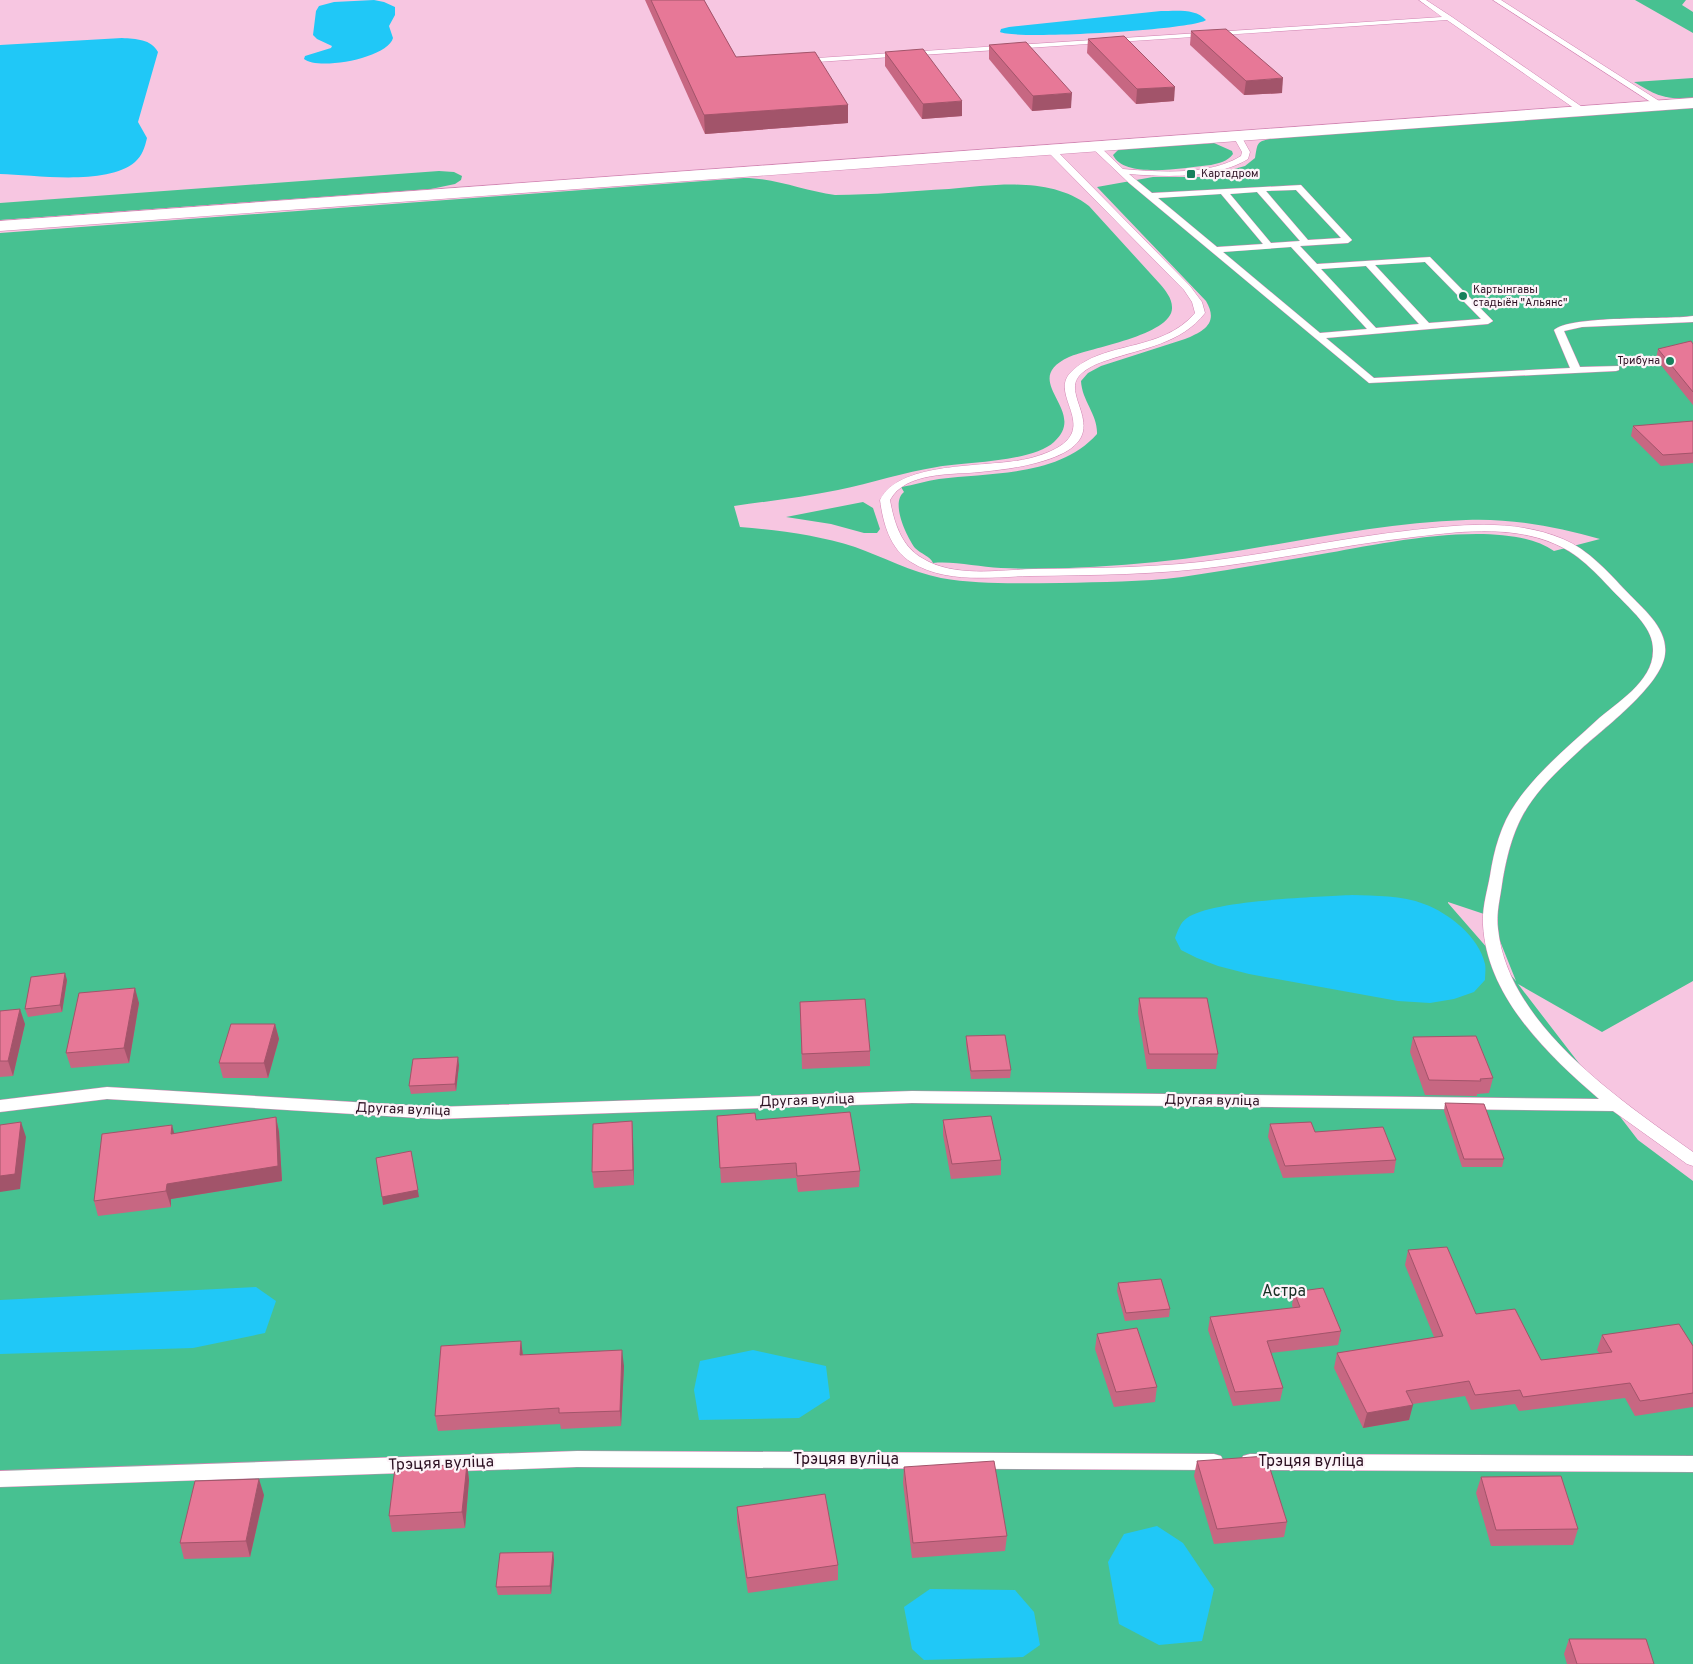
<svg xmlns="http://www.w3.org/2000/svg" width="1693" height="1664" viewBox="0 0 1693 1664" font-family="Overpass,sans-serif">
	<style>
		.green { fill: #47c191; fill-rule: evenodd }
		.water { fill: #20c8f7 }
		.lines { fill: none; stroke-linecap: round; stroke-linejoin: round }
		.lane-casing { stroke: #d185b2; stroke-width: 1 }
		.street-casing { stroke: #d185b2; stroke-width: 1 }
		.lane { fill: #fff; fill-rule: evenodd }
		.street { fill: #fff; fill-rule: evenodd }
		.wall { fill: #c76782 }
		.shaded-wall { fill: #a2546a }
		.building { fill: #e77897; stroke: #a2546a }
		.poi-dot { fill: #16805c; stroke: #fdf4f9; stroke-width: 2 }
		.labels { text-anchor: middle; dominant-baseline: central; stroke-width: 4.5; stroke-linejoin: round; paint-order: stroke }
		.far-poi-label { font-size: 11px; fill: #2d1123; stroke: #fdf4f9; text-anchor: start }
		.street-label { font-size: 14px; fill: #2d1123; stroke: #fdf4f9 }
		.near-park-label { font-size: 16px; fill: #1a3026; stroke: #fdf4f9 }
		.near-street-label { font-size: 16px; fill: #2d1123; stroke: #fdf4f9 }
	</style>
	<rect width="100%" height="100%" fill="#f7c6e1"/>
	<g class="green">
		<path d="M 1635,0 L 1686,0 L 1682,5 L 1693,12 L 1693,33 Z"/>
		<path d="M 1693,78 L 1693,98 C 1666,100 1657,96 1634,82 Z"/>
		<path d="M 1693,106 L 1693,981 L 1602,1032 L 1518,984 L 1638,1140 L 1693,1181 L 1693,1664 L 0,1664 L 0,233 L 744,178 C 775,178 804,191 835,195 C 873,195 911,191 949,189 C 995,185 1050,176 1089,206 L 1160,284 C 1165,290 1172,298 1172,307 C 1174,335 1089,348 1069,357 C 1017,381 1090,410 1054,442 C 1032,462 967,462 937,467 C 904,472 872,483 838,490 C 804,497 769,501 734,506 L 740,527 C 778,530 818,535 855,547 C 883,557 911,572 941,578 C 980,585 1021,583 1061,583 C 1102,582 1142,582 1182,577 C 1229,570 1275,562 1322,554 C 1380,544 1503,516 1554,551 L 1600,539 C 1557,527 1512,518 1466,520 C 1362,523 1259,552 1156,562 C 1104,567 1052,570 1001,568 C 978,567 955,561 933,563 C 930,556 921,554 915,548 C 907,537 890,503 904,492 L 901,487 C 914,485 926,481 939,479 C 991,472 1059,477 1097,434 C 1098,415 1082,401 1081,381 L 1088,373 L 1101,366 L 1185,339 C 1204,331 1219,323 1206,301 L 1097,187 L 1153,177 L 1205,177 L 1245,166 L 1255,158 C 1258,142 1256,142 1273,138 ZM 1448,902 L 1490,916 L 1516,981 L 1448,903 Z"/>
		<path d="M 1214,143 L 1232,151 L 1233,154 C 1227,162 1219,163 1211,165 C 1188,167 1124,180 1113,155 L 1119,149 Z"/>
		<path d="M 439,171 L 454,172 L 462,176 L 461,180 L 455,184 L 431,189 L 0,220 L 0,203 Z"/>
		<path d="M 863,502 L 873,508 L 880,529 L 877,533 L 864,533 L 831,524 L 786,517 Z"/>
	</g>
	<g class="water">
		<path d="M 374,0 L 384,2 L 395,7 L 395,15 L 389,26 L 393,38 C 388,58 318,71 304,59 L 305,56 L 331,48 L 332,46 L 317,39 L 313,35 L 316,11 L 319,6 L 334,2 Z"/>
		<path d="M 1161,11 C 1175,11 1196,8 1206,20 C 1193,30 1016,40 1000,32 L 1001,29 L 1009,27 Z"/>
		<path d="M 122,38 C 136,39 151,39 158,52 L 138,122 L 147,138 C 145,147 142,156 135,162 C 107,186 35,175 0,174 L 0,45 Z"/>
		<path d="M 1352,895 C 1375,896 1402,895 1424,904 C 1449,913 1479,937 1485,964 C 1486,969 1485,975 1485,980 L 1474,992 L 1454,999 L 1430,1003 L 1398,1001 L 1249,974 L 1218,966 L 1197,958 L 1181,950 L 1175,938 C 1178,930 1180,923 1187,918 C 1211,900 1318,897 1352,895 Z"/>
		<path d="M 256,1287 L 276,1301 L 265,1333 L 193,1348 L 0,1354 L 0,1300 Z"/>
		<path d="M 753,1350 L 826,1366 L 830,1398 L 799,1418 L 699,1420 L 694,1390 L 700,1361 Z"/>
		<path d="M 1157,1526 L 1183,1543 L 1214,1589 L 1202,1641 L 1159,1645 L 1119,1624 L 1108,1562 L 1124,1534 Z"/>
		<path d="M 930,1589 L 1015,1590 L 1034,1612 L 1040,1645 L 1023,1657 L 924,1660 L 912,1649 L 904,1607 Z"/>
	</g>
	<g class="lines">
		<g class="lane-casing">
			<g id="lane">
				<path d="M 1419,0 L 1426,0 L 1452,17 L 1588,111 L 1581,113 L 1447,20 L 802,63 L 798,61 L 802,59 L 1442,17 Z"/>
				<path d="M 1493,0 L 1501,0 L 1667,106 L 1660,108 Z"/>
				<path d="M 1234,134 L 1240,134 L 1250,152 L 1248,159 C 1215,179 1167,177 1129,174 L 1152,193 L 1301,185 L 1352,240 L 1348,243 L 1300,246 L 1317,264 L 1430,257 L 1493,321 L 1488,324 L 1326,338 L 1374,378 L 1570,368 L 1554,330 C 1571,315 1665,320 1693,316 L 1693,322 L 1582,327 L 1564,331 L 1580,367 L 1619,366 L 1619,370 L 1616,371 L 1369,383 L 1129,183 L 1090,146 L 1097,144 L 1123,169 C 1160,172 1209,176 1241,156 L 1242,152 L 1233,136 ZM 1296,190 L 1341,238 L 1308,240 L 1266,191 ZM 1257,192 L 1300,241 L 1271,243 L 1230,194 ZM 1221,194 L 1263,244 L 1217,247 L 1158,198 ZM 1291,247 L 1367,329 L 1320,333 L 1223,252 ZM 1425,262 L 1481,319 L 1429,323 L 1375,265 ZM 1366,266 L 1419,324 L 1376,328 L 1321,269 Z"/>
				<path d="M 1047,147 L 1053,147 L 1190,286 L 1202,302 L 1205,313 C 1181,344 1143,348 1108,360 C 1098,363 1086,368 1079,376 C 1059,399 1124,440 1036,463 C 1018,468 999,470 980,472 C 953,475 906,471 890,500 C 894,522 901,546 922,558 C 954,578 998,570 1034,569 C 1097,568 1161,568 1224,559 C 1284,551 1344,538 1405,531 C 1457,525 1513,518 1563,539 C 1589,550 1608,572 1627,592 C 1643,609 1668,628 1665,654 C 1662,685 1603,729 1580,750 C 1531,795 1513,816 1502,884 C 1500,899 1496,913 1498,929 C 1508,1025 1620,1100 1693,1152 L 1693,1166 L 1687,1164 L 1613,1111 L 912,1103 L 436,1119 L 107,1099 L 0,1112 L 0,1100 L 107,1087 L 436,1107 L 912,1091 L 1599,1099 C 1548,1055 1487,997 1483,925 C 1482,908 1487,892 1490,876 C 1494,850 1501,824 1516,803 C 1538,771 1568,747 1596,721 C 1616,703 1653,682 1653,651 C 1654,629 1634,613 1620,598 C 1600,578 1582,555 1555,544 C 1509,524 1455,532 1406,538 C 1345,545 1284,558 1223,566 C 1159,575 1094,575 1030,576 C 991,577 946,584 911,562 C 890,549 883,523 880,500 C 901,459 989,469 1031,458 C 1114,435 1045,398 1071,372 C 1104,340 1161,353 1195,313 L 1192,302 L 1184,290 L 1047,151 Z"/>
				<path d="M 577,1451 L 1214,1454 L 1221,1456 L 1224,1462 L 1221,1468 L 1214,1470 L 577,1467 L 0,1487 L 0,1471 Z"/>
				<path d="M 1250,1454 L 1693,1456 L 1693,1472 L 1250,1470 L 1243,1468 L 1240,1462 L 1243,1456 Z"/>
			</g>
		</g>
		<g class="street-casing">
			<path id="street" d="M 1693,98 L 1693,108 L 0,231 L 0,221 Z"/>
		</g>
		<use href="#lane" class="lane"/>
		<use href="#street" class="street"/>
	</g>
	<g class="wall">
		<path d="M 645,0 L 704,0 L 736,57 L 848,105 L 848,123 L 705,134 Z"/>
		<path d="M 1191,31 L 1282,93 L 1244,95 L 1190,45 Z"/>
		<path d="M 1088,39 L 1174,101 L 1136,104 L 1087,53 Z"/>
		<path d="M 989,45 L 1071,108 L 1032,111 L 989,59 Z"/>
		<path d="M 885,52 L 962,116 L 922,119 L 885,66 Z"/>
		<path d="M 1693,344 L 1693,405 L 1656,359 L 1658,349 Z"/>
		<path d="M 1693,421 L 1693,463 L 1661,466 L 1631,436 L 1633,426 Z"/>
		<path d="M 67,980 L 62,1012 L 28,1017 L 25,1009 Z"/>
		<path d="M 1139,998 L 1218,1054 L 1216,1069 L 1147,1069 L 1138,1013 Z"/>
		<path d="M 800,1002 L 870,1051 L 870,1066 L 802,1069 Z"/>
		<path d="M 139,1003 L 129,1063 L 71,1068 L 66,1053 Z"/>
		<path d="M 0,1011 L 25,1024 L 13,1076 L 0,1077 Z"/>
		<path d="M 275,1024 L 279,1039 L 268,1078 L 223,1078 L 219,1063 Z"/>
		<path d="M 966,1036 L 1011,1070 L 1010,1078 L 971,1079 L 966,1044 Z"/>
		<path d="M 1413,1037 L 1493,1078 L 1489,1093 L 1477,1094 L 1477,1096 L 1425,1095 L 1410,1052 Z"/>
		<path d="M 459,1065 L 456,1091 L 411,1094 L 409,1086 Z"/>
		<path d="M 1445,1103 L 1504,1159 L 1502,1167 L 1462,1167 L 1444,1111 Z"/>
		<path d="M 717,1116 L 756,1120 L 860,1171 L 859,1187 L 798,1192 L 796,1178 L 721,1183 Z"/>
		<path d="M 276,1117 L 279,1132 L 282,1181 L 171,1199 L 171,1207 L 98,1216 L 94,1201 L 174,1134 Z"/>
		<path d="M 943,1120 L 1001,1160 L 1001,1175 L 951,1179 L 943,1135 Z"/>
		<path d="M 632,1121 L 633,1137 L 634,1185 L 594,1188 L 592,1172 Z"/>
		<path d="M 1270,1124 L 1315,1132 L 1396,1160 L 1394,1173 L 1283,1178 L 1268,1137 Z"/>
		<path d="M 1408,1250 L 1476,1314 L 1541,1360 L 1599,1353 L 1597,1350 L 1602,1335 L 1693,1346 L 1693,1407 L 1635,1416 L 1625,1398 L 1519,1411 L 1515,1404 L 1471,1410 L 1465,1396 L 1413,1404 L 1409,1420 L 1363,1428 L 1334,1368 L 1337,1353 L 1434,1337 L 1405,1265 Z"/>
		<path d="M 1118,1283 L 1170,1309 L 1169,1317 L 1125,1321 L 1117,1291 Z"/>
		<path d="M 1294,1292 L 1341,1331 L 1338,1345 L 1271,1353 L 1283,1388 L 1280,1401 L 1233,1406 L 1208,1330 L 1210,1317 L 1293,1308 L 1292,1305 Z"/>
		<path d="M 1097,1334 L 1157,1387 L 1155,1402 L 1114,1407 L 1095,1349 Z"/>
		<path d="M 521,1341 L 523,1355 L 624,1366 L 621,1426 L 561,1429 L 560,1424 L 438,1431 L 435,1416 Z"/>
		<path d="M 1197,1461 L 1287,1522 L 1284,1537 L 1214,1544 L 1194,1476 Z"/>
		<path d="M 467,1464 L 469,1480 L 465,1528 L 392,1532 L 389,1516 Z"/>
		<path d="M 904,1467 L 1007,1536 L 1005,1551 L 912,1558 L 903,1483 Z"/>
		<path d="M 1481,1477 L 1578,1529 L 1573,1545 L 1491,1546 L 1476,1493 Z"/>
		<path d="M 264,1495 L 250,1557 L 184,1559 L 180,1543 Z"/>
		<path d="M 737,1507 L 838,1565 L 838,1580 L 748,1593 L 737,1522 Z"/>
		<path d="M 553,1552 L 554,1560 L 551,1594 L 498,1595 L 496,1587 Z"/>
		<path d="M 1569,1639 L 1654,1664 L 1567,1664 L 1564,1654 Z"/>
	</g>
	<g class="shaded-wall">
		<path d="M 1283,78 L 1282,93 L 1244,95 L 1246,81 Z"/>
		<path d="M 1175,87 L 1174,101 L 1136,104 L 1137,89 Z"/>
		<path d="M 1072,93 L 1071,108 L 1032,111 L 1033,96 Z"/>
		<path d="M 962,101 L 962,116 L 922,119 L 923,104 Z"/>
		<path d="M 848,105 L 848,123 L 705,134 L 704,115 Z"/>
		<path d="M 65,973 L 67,980 L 62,1012 L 60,1005 Z"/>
		<path d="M 135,988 L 139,1003 L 129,1063 L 124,1048 Z"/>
		<path d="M 20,1009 L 25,1024 L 13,1076 L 8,1061 Z"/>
		<path d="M 275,1024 L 279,1039 L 268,1078 L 264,1063 Z"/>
		<path d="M 458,1057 L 459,1065 L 456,1091 L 455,1084 Z"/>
		<path d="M 276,1117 L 279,1132 L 282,1181 L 171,1199 L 171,1207 L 166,1191 L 167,1184 Z"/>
		<path d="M 632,1121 L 633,1137 L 634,1185 L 633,1170 Z"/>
		<path d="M 21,1122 L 26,1137 L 20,1189 L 0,1192 L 0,1176 Z"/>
		<path d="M 172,1125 L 176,1140 L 171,1134 Z"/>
		<path d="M 411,1151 L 419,1197 L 383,1205 L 382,1197 Z"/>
		<path d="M 521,1341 L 523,1356 L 520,1355 Z"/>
		<path d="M 622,1350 L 624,1366 L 621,1426 L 620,1411 Z"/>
		<path d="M 1413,1405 L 1409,1420 L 1363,1428 L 1367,1413 Z"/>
		<path d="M 467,1464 L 469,1480 L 465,1528 L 462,1512 Z"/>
		<path d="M 259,1479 L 264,1495 L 250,1557 L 246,1541 Z"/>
		<path d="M 553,1552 L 554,1560 L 551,1594 L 550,1586 Z"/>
	</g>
	<g class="building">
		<path d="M 651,0 L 704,0 L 736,57 L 815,52 L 848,105 L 704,115 Z"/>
		<path d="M 1226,29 L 1283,78 L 1246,81 L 1191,31 Z"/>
		<path d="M 1124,36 L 1175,87 L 1137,89 L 1088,39 Z"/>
		<path d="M 1026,42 L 1072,93 L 1033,96 L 989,45 Z"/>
		<path d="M 923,49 L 962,101 L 923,104 L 885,52 Z"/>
		<path d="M 1691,341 L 1693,344 L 1693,392 L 1658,349 Z"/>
		<path d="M 1693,421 L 1693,453 L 1663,455 L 1633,426 Z"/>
		<path d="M 65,973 L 60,1005 L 25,1009 L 31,977 Z"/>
		<path d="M 135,988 L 124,1048 L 66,1053 L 79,993 Z"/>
		<path d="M 1139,998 L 1207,998 L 1218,1054 L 1149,1054 Z"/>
		<path d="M 865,999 L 870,1051 L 802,1054 L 800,1002 Z"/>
		<path d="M 20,1009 L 8,1061 L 0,1061 L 0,1011 Z"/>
		<path d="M 231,1024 L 275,1024 L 264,1063 L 219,1063 Z"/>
		<path d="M 1005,1035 L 1011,1070 L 971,1071 L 966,1036 Z"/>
		<path d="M 1476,1036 L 1493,1078 L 1480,1079 L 1481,1081 L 1429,1080 L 1413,1037 Z"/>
		<path d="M 458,1057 L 455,1084 L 409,1086 L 413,1059 Z"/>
		<path d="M 1445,1103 L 1484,1104 L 1504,1159 L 1464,1159 Z"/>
		<path d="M 850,1112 L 860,1171 L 797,1176 L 796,1163 L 720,1168 L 717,1116 L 755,1113 L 756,1120 Z"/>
		<path d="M 991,1116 L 1001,1160 L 952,1164 L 943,1120 Z"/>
		<path d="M 276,1117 L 278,1166 L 167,1184 L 166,1191 L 94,1201 L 102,1134 L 172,1125 L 171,1134 Z"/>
		<path d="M 632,1121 L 633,1170 L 592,1172 L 593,1124 Z"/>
		<path d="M 21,1122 L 15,1174 L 0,1176 L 0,1125 Z"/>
		<path d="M 1311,1122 L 1315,1132 L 1383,1127 L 1396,1160 L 1285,1166 L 1270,1124 Z"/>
		<path d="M 411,1151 L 418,1190 L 382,1197 L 376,1158 Z"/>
		<path d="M 1447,1247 L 1476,1314 L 1515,1309 L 1541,1360 L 1612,1352 L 1602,1335 L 1679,1324 L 1693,1346 L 1693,1393 L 1640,1401 L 1630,1383 L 1523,1397 L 1520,1390 L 1475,1395 L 1469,1381 L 1406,1391 L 1413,1405 L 1367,1413 L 1337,1353 L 1443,1336 L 1408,1250 Z"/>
		<path d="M 1161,1279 L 1170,1309 L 1126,1313 L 1118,1283 Z"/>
		<path d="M 1323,1288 L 1341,1331 L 1267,1341 L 1283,1388 L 1235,1392 L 1210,1317 L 1300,1307 L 1294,1292 Z"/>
		<path d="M 1137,1328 L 1157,1387 L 1116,1392 L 1097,1334 Z"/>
		<path d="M 521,1341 L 520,1355 L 622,1350 L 620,1411 L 559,1413 L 559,1408 L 435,1416 L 441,1346 Z"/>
		<path d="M 1266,1456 L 1287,1522 L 1217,1529 L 1197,1461 Z"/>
		<path d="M 994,1461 L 1007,1536 L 913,1543 L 904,1467 Z"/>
		<path d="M 467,1464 L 462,1512 L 389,1516 L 395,1468 Z"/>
		<path d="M 1561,1476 L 1578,1529 L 1496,1530 L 1481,1477 Z"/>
		<path d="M 259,1479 L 246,1541 L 180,1543 L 195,1481 Z"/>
		<path d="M 825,1494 L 838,1565 L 747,1578 L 737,1507 Z"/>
		<path d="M 553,1552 L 550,1586 L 496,1587 L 500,1553 Z"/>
		<path d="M 1569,1639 L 1646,1639 L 1654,1664 L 1577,1664 Z"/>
	</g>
	<g class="poi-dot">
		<rect x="1186" y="169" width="10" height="10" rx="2.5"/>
		<circle cx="1463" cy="296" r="5"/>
		<circle cx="1670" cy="361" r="5"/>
	</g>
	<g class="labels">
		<g class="far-poi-label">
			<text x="1201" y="174">Картадром</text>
			<text x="1473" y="290">Картынгавы<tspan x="1473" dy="13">стадыён "Альянс"</tspan></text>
			<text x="1660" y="361" text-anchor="end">Трибуна</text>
		</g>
		<g class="street-label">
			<text transform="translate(807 1101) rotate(-2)">Другая вуліца</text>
			<text transform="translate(1212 1101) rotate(1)">Другая вуліца</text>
			<text transform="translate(403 1110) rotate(2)">Другая вуліца</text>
		</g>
		<g class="near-park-label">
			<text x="1284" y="1292">Астра</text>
		</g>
		<g class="near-street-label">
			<text x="846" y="1460">Трэцяя вуліца</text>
			<text x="1311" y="1462">Трэцяя вуліца</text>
			<text transform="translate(441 1464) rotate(-2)">Трэцяя вуліца</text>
		</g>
	</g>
</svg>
